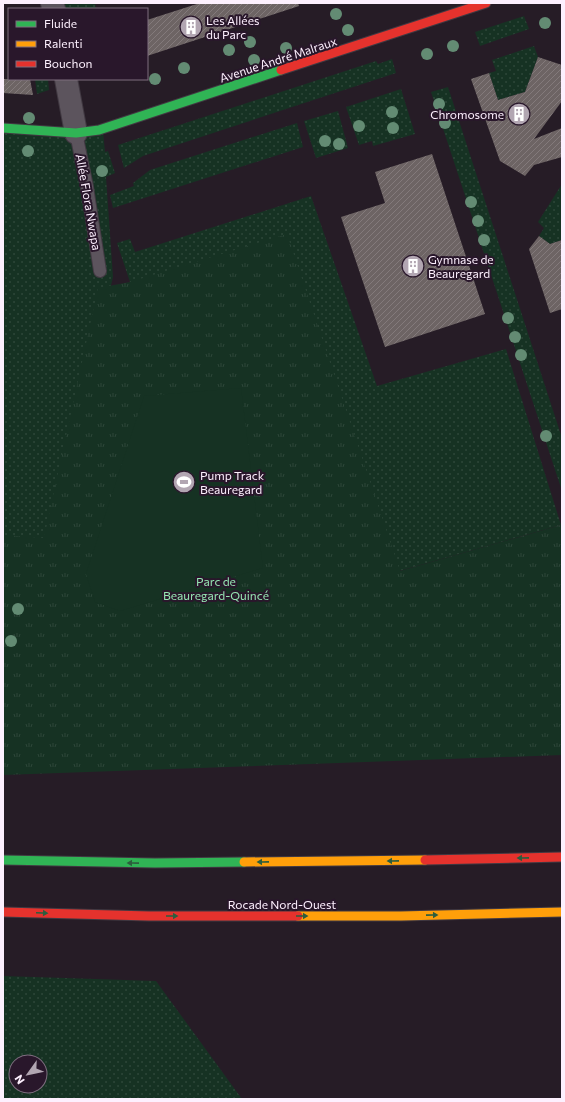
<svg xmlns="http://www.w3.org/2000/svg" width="565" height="1102" viewBox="0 0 565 1102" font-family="Commissioner,sans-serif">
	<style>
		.grass { fill: url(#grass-dots); fill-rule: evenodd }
		.park { fill: url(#park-tufts) }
		.garden { fill: #163223 }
		.building { fill: url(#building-hatch) }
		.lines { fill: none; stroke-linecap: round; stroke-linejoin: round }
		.lane-casing { stroke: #413942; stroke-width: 14 }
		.street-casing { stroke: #413942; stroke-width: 24 }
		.fast-casing { stroke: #413942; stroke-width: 11 }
		.slow-casing { stroke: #413942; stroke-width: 11 }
		.jam-casing { stroke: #413942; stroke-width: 11 }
		.lane { stroke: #5c545d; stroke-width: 12 }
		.street { stroke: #5c545d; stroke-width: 22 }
		.fast { stroke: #30b455; stroke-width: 9 }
		.slow { stroke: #ff9f0a; stroke-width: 9 }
		.jam { stroke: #e5322d; stroke-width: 9 }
		.tree { fill: #638b73 }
		.oneway { fill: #2c5e3e }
		.labels { text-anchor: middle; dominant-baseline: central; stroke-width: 4; stroke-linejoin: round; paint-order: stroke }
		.poi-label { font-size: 12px; fill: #fdf0fe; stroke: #29172b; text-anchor: start }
		.street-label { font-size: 12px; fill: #fdf0fe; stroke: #29172b }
		.park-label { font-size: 12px; fill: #95e5b2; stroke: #29172b }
	</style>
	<defs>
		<pattern id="grass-dots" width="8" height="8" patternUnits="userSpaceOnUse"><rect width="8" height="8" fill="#163223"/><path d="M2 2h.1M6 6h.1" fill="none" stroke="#2d4639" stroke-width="1.8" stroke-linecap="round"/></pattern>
		<pattern id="park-tufts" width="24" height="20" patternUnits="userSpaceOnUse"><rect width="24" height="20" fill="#163223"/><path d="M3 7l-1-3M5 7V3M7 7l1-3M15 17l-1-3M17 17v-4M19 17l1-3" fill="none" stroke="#2d4639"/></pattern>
		<pattern id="building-hatch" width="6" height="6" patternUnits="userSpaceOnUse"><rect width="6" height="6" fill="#6d6464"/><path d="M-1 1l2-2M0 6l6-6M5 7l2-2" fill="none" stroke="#837a7b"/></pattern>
	</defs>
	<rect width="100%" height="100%" fill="#261c26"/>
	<g class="grass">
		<path d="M 61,3 L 95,3 L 96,9 L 62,9 Z"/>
		<path d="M 524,16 L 529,29 L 480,46 L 475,32 Z"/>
		<path d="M 534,46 L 538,57 L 525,92 L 498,100 L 489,73 L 496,71 L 492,60 Z"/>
		<path d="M 392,59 L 396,73 L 143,156 L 124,168 L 118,145 L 376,61 L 378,64 Z"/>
		<path d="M 35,79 L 48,79 L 49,90 L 37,94 Z"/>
		<path d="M 448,87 L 562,438 L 562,491 L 431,92 Z"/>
		<path d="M 401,89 L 415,134 L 373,146 L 372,141 L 359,145 L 346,107 Z"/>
		<path d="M 338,111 L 348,148 L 316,158 L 304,121 Z"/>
		<path d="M 297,123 L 303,147 L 113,208 L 110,195 L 134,186 L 133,183 L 150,170 Z"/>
		<path d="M 3,126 L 103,131 L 105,152 L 108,151 L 115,173 L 106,177 L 113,277 L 20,661 L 3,775 Z"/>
		<path d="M 562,184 L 562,240 L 550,244 L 539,236 L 544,228 L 538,222 Z"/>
		<path d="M 311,196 L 377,386 L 506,349 L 561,525 L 343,587 L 128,299 L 130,282 L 117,243 L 130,239 L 135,252 Z"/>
		<path d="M 3,976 L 156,981 L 242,1099 L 3,1099 ZM 16,1062 L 40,1062 L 40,1086 L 16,1086 Z"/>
	</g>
	<path class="park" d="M 287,234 L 400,571 L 561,525 L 562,755 L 3,775 L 3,535 L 44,538 L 98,288 L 130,282 Z"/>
	<path class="garden" d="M 241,388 L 263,568 L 120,611 L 95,602 L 86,574 L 144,396 Z"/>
	<g class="building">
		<path d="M 200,3 L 298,3 L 299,6 L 147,56 L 147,20 Z"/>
		<path d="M 538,57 L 562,65 L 562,101 L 534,139 L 562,128 L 562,157 L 534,165 L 525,176 L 500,161 L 471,79 L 489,73 L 498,100 L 525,92 Z"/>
		<path d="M 3,79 L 30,79 L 33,95 L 3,93 Z"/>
		<path d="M 432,154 L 485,314 L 385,347 L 341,217 L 385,203 L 375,172 Z"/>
		<path d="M 539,236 L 550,244 L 562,240 L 562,309 L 550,313 L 529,249 Z"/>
	</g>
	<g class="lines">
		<g class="lane-casing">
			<path id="lane" d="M 76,133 L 87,187 L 100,271"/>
		</g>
		<g class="street-casing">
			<g id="street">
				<path d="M 52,3 L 54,9"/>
				<path d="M 66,79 L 76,133"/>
			</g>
		</g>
		<g class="fast-casing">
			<g id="fast">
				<path d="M 3,128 L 76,133 L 99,130 L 281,70"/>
				<path d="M 3,860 L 155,863 L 244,862"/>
			</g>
		</g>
		<g class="slow-casing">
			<g id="slow">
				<path d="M 244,862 L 425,860"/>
				<path d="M 298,916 L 401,916 L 562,912"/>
			</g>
		</g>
		<g class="jam-casing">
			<g id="jam">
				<path d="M 281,70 L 486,3"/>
				<path d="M 425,860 L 562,857"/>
				<path d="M 3,912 L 149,916 L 298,916"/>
			</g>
		</g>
		<use href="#lane" class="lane"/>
		<use href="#street" class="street"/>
		<use href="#fast" class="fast"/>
		<use href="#slow" class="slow"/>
		<use href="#jam" class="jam"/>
	</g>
	<g class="tree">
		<circle cx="336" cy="14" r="6"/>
		<circle cx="545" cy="23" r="6"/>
		<circle cx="348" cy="30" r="6"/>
		<circle cx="250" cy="42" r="6"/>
		<circle cx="453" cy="46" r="6"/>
		<circle cx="286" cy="48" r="6"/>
		<circle cx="229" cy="50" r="6"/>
		<circle cx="427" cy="54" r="6"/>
		<circle cx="254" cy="60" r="6"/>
		<circle cx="184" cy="68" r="6"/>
		<circle cx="155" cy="79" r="6"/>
		<circle cx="439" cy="104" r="6"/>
		<circle cx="392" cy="112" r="6"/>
		<circle cx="29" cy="118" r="6"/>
		<circle cx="445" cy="123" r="6"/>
		<circle cx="359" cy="126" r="6"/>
		<circle cx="393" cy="128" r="6"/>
		<circle cx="325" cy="141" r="6"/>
		<circle cx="339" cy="144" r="6"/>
		<circle cx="28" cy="151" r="6"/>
		<circle cx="102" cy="171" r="6"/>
		<circle cx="471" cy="202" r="6"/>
		<circle cx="478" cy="221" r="6"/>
		<circle cx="484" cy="240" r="6"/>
		<circle cx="508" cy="318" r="6"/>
		<circle cx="515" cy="337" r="6"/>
		<circle cx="521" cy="355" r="6"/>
		<circle cx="546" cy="436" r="6"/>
		<circle cx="18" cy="609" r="6"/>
		<circle cx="11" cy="641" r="6"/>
	</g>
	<defs><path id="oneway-solid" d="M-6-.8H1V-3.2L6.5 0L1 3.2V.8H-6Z"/></defs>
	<g class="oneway">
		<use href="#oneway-solid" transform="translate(523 858) rotate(179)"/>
		<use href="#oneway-solid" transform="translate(393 861) rotate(179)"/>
		<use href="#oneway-solid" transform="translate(263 862) rotate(179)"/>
		<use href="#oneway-solid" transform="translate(133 863) rotate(-179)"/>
		<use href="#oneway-solid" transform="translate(42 913) rotate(2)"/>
		<use href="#oneway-solid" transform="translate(432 915) rotate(-1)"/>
		<use href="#oneway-solid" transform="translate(172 916)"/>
		<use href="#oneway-solid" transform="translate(302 916)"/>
	</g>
	<defs>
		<g id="building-disc" transform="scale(1.15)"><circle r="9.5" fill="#b2a6b2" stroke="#29172b"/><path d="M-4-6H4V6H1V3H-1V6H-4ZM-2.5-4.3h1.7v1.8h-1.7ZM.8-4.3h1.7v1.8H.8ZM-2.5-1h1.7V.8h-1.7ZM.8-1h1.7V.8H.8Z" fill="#fff"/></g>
		<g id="stadium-disc" transform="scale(1.15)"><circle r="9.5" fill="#b2a6b2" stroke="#29172b"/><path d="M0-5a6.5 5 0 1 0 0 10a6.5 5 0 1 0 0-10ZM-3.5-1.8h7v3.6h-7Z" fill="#fff"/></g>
	</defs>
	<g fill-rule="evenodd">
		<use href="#building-disc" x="191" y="27"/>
		<use href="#building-disc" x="519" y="114"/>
		<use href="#building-disc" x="413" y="266"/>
		<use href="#stadium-disc" x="184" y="482"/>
	</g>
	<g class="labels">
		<g class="poi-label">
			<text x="206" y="20">Les Allées<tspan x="206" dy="14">du Parc</tspan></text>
			<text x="504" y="114" text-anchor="end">Chromosome</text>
			<text x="428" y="259">Gymnase de<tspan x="428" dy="14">Beauregard</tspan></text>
			<text x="200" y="475">Pump Track<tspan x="200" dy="14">Beauregard</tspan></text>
		</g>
		<g class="street-label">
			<text transform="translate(278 59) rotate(-18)">Avenue André Malraux</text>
			<text transform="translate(89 202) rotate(80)">Allée Flora Nwapa</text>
			<text x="282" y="904">Rocade Nord-Ouest</text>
		</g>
		<g class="park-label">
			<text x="216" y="581">Parc de<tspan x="216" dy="14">Beauregard-Quincé</tspan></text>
		</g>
	</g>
	<rect width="565" height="1102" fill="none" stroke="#fdf0fe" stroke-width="8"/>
	<rect x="8" y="8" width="140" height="72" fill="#29172b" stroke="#7e6e7f"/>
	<rect x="16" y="21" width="20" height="6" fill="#30b455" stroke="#7e6e7f"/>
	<text x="44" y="28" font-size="12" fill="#fdf0fe">Fluide</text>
	<rect x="16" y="41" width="20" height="6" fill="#ff9f0a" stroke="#7e6e7f"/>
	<text x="44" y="48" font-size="12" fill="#fdf0fe">Ralenti</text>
	<rect x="16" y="61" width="20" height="6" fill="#e5322d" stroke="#7e6e7f"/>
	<text x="44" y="68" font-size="12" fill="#fdf0fe">Bouchon</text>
	<g transform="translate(28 1074) rotate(237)"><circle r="19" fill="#29172b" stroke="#7e6e7f"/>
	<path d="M0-3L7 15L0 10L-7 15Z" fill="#b2a6b2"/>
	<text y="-6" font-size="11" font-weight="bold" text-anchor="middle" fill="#fdf0fe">N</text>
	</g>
</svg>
